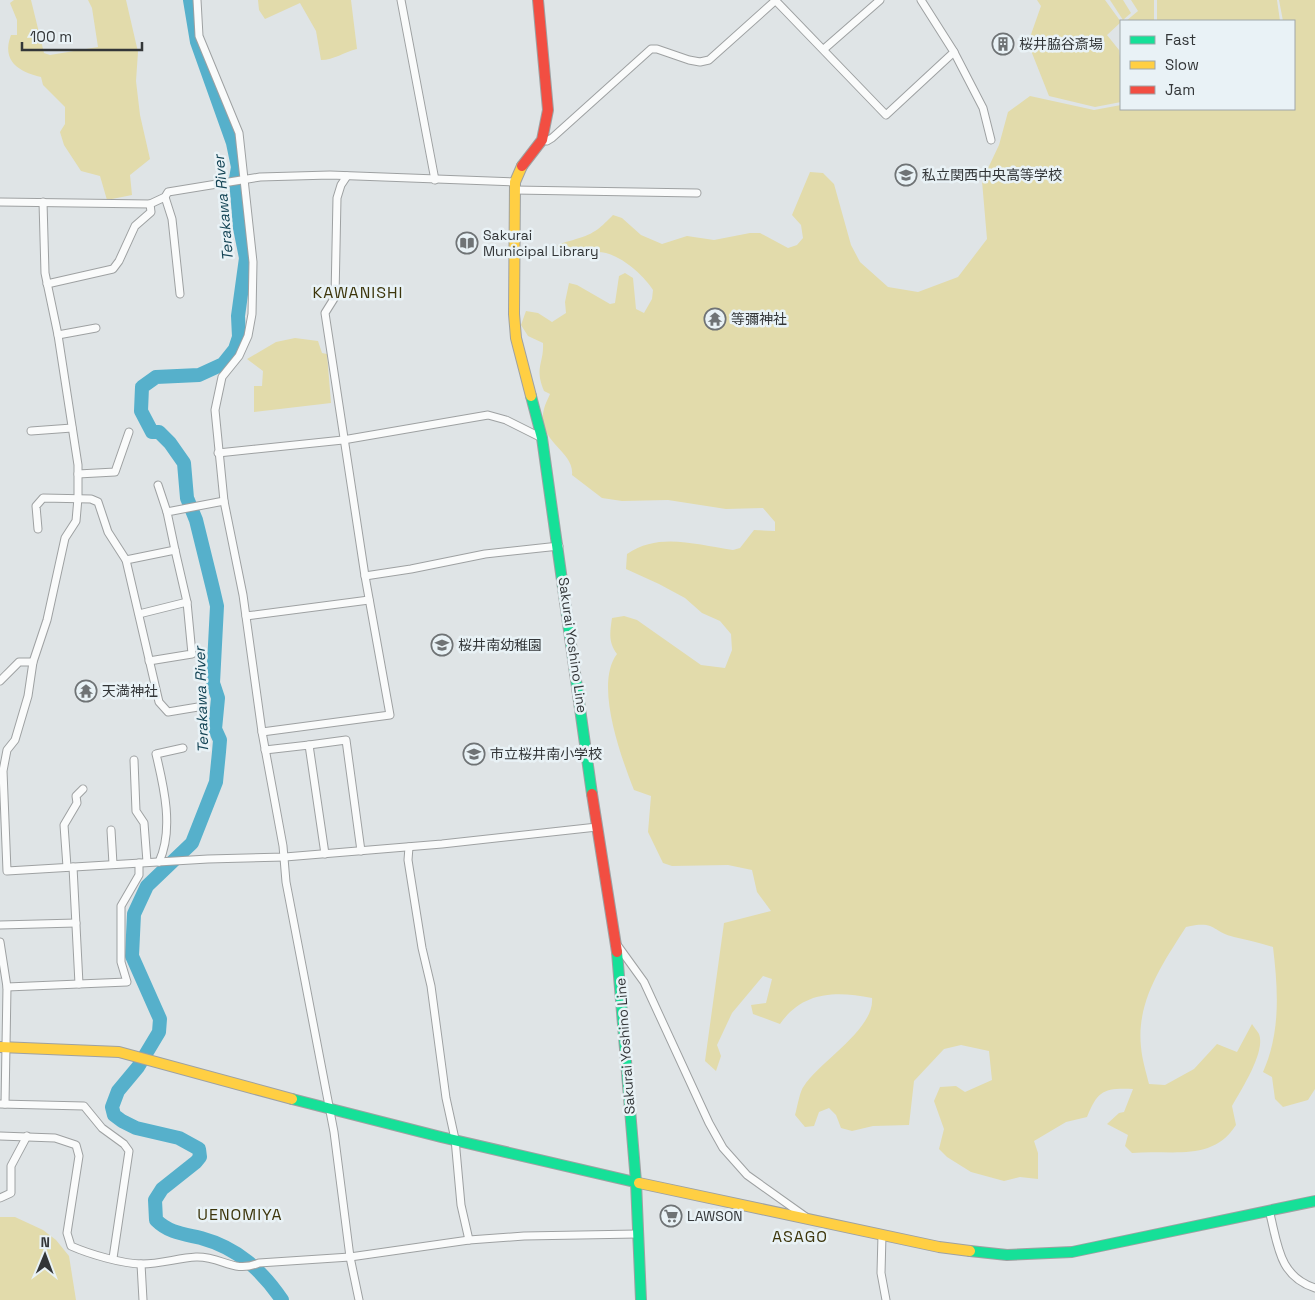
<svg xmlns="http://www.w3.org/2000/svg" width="1315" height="1300" viewBox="0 0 1315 1300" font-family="'Space Grotesk','Noto Sans JP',sans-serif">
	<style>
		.green { fill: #e2dbab }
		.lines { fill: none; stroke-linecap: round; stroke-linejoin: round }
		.river { stroke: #56b0cb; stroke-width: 14 }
		.street-casing { stroke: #9ea1a2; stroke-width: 9 }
		.fast-casing { stroke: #9ea1a2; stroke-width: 12 }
		.slow-casing { stroke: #9ea1a2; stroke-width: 12 }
		.jam-casing { stroke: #9ea1a2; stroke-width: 12 }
		.street { stroke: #fafbfb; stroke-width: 7 }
		.fast { stroke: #16e098; stroke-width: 10 }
		.slow { stroke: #ffcf43; stroke-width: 10 }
		.jam { stroke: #f24e42; stroke-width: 10 }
		.labels { text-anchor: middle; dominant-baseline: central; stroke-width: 5; stroke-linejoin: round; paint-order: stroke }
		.poi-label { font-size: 14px; fill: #333638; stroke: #e9f2f6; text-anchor: start }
		.street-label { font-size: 14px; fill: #333638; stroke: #e9f2f6 }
		.water-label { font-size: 15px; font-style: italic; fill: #144455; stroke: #e9f2f6 }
		.quarter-label { font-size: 16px; letter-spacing: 1px; fill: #3d360c; stroke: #e9f2f6 }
	</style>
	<rect width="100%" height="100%" fill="#dfe4e6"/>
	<g class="green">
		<path d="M 14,0 L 31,0 L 44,53 L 50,55 L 98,47 L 92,8 L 88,0 L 126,0 L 138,52 L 136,81 L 140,115 L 150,159 L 130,175 L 132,195 L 107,200 L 100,176 L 81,171 L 64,145 L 60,132 L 65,124 L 65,107 L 43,85 L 41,77 C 19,72 1,61 11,35 L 17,35 L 17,20 L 10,3 Z"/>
		<path d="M 258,0 L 351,0 L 357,49 C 344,52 334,60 321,60 L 316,31 L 300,3 L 265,19 L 259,10 Z"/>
		<path d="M 1037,0 L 1105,0 L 1121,22 L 1107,35 L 1119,50 L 1121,64 L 1121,102 L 1095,107 L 1049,96 L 1028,43 L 1041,6 Z"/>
		<path d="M 1110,0 L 1123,0 L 1131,13 L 1123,20 Z"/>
		<path d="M 1131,0 L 1154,0 L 1154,21 L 1126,21 L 1138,11 Z"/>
		<path d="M 1157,0 L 1277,0 L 1280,21 L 1157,21 Z"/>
		<path d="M 1279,0 L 1315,0 L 1315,1089 L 1308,1100 L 1283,1107 L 1275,1099 L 1272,1077 L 1263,1072 C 1281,1032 1278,989 1273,947 C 1260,943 1248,940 1234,937 C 1211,932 1217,920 1186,927 C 1163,963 1136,1001 1141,1047 C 1142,1059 1146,1072 1149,1084 L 1165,1085 L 1194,1069 L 1217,1044 L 1237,1052 L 1252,1024 C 1254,1027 1257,1031 1259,1034 C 1266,1052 1241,1090 1232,1106 L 1236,1125 C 1212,1163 1170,1149 1132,1153 L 1125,1146 L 1128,1135 L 1107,1124 L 1119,1113 L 1124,1112 L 1133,1089 C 1104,1088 1098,1090 1087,1117 L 1066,1122 L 1034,1141 L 1038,1153 L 1038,1179 L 1020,1177 L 1004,1181 L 971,1172 L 947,1157 L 939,1149 L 944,1129 L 934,1101 L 940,1087 L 956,1086 L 965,1092 L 992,1080 L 989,1051 L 961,1045 L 944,1049 L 914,1081 L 909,1125 L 873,1126 L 852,1131 L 841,1128 L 836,1115 L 829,1108 L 819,1112 L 814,1126 L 805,1127 L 795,1115 C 797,1108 800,1090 804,1086 C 819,1062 875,1029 872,998 C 836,991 803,991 780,1024 L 753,1014 L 751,1005 L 766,1003 L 772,979 L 763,976 L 732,1013 L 717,1045 L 721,1056 L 716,1071 L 705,1061 L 724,923 L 771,911 L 757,892 L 752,870 L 728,865 L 672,866 L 663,863 L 648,832 L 651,796 L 634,790 C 621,757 594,684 617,654 C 608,642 610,632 612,618 L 624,616 L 637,620 L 701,665 L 725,668 L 732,650 L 731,634 L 720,621 L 702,613 L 685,598 L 659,584 L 626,569 L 627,554 C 660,532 695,545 733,550 L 740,548 L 754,530 L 775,531 L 775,522 L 763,508 L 726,509 L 668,500 L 622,501 L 602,498 L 572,475 C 575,451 535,441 544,409 C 545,404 548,399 550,394 L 544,391 C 534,367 544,364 543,343 L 528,336 L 521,325 L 526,311 L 538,313 L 552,322 L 566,313 L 565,302 L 569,283 L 577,285 L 610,304 L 615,303 L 619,276 L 625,273 L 633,278 L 636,309 L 644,313 L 652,299 L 653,290 C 641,271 605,240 583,257 L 557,246 C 565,241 568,242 576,239 C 595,234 601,227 613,215 L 622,218 L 641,235 L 662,244 L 687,236 L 714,240 L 750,233 L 760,233 L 788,248 L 797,245 L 803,238 L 801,225 L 792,215 L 810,172 L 823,173 L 834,184 L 851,245 L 860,262 L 888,287 L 918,292 L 958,277 L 987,239 L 982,181 L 999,145 L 1008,112 L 1030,96 L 1094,110 L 1121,105 L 1121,109 L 1294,109 L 1294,21 L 1283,21 Z"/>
		<path d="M 295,338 L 318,341 L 322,353 L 327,354 L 331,403 L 254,412 L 254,386 L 262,386 L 263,371 L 247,359 L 276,342 Z"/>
		<path d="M 0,1217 L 15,1217 L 43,1230 L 56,1240 L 69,1256 L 76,1300 L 0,1300 Z"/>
	</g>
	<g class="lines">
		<path class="river" d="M 190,0 L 197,42 L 233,143 L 238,167 L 236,179 L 240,228 L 246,258 L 238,316 L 239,337 L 235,349 L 223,364 L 199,375 L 156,377 L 142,387 L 141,411 L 152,432 L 159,432 L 170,443 L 184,463 L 187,498 L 196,520 L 213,589 L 217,606 L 213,683 L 218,698 L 215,729 L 220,740 L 219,752 L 216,782 L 192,843 L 147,886 L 134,914 L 132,956 L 160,1019 L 159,1032 L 138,1067 L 118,1091 L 112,1107 L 114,1115 L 122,1121 L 136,1128 L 179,1138 L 199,1149 L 200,1157 L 196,1162 L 162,1189 L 155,1200 L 156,1220 C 169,1233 184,1234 201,1238 C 237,1248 261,1269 282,1300"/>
		<g class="street-casing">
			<g id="street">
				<path d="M 197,0 L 199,36 L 239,133 L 253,262 L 252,314 L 248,336 L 239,356 L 222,377 L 215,410 L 224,501 L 243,595 L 262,732 L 283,846 L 286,882 L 334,1132 L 350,1257 L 359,1300"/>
				<path d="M 401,0 L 435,180"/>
				<path d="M 776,1 L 886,115 L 954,52 L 921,0"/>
				<path d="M 824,49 L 880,0"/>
				<path d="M 954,52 L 983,108 L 991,140"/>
				<path d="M 542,140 L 547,141 L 552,138 L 651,49 L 657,49 L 689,60 L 700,62 L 709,60 L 776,0"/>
				<path d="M 514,190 L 697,193"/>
				<path d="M 165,197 L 172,219 L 180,294"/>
				<path d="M 0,202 L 150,204 L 165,197 L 168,192 L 260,177 L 330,175 L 515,182"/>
				<path d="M 43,202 L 45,273 L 58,335 L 78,465 L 78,498 L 76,521 L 65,538 L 47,620 L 33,662 L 28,696 L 15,740 L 7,750 L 3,771 L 7,871 L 208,859 L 285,857 L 442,844 L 597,827"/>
				<path d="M 47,284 L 113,269 L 119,261 L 135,226 L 151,212 L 150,204"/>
				<path d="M 58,335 L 96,328"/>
				<path d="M 31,431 L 72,428"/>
				<path d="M 218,453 L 343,440 L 488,415 L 506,420 L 542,438"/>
				<path d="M 78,474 L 115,472 L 129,432"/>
				<path d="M 158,485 L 167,512"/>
				<path d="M 38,529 L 36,506 L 43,498 L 91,499 L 98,502 L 108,532 L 126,560 L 175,550 L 167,512 L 224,501"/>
				<path d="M 126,560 L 159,702 L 168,712 L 198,707"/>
				<path d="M 365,576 L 411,569 L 485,554 L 559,546"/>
				<path d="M 139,614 L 187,602"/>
				<path d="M 246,616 L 369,600"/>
				<path d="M 149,661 L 192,654 L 187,602 L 175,550"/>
				<path d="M 0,681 L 19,662 L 33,662"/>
				<path d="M 262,732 L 390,715 L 365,576 L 325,313 L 335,297 L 337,198 L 341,185 L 347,176"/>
				<path d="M 309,745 L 346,740 L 361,851"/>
				<path d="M 265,750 L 309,745 L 325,854"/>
				<path d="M 134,760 L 136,811 L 144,823 L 147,862"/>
				<path d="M 111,830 L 113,864"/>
				<path d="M 409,847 L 408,860 L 422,948 L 431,986 L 446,1098 L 455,1139 L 461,1205 L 469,1240"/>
				<path d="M 159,862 C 174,830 164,787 156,754 L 183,748"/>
				<path d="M 67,867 L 64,825 L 77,803 L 76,796 L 83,789"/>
				<path d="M 73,867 L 79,984"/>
				<path d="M 0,925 L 76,923"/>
				<path d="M 0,942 L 7,987 L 5,1104"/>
				<path d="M 618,946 L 644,982 L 709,1123 L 723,1148 L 747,1175 L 806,1217"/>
				<path d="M 7,987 L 127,982 L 121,962 L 121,906 L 139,875 L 139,863"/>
				<path d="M 0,1104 L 84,1106 L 102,1128 L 124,1144 L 129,1151 L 113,1258"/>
				<path d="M 0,1136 L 55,1138 L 76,1145 L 79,1156 L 67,1233 L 71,1246 C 89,1254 123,1264 142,1264 C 161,1264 178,1258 196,1257 C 222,1256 233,1274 259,1263 L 350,1257 L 469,1240 L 524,1236 L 637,1234"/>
				<path d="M 0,1198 L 11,1193 L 11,1166 L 27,1136"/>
				<path d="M 1269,1210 C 1278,1244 1278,1276 1315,1288"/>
				<path d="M 882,1235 L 881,1273 L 886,1300"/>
				<path d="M 141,1264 L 143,1300"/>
			</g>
		</g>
		<g class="fast-casing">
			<g id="fast">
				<path d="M 531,396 L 542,438 L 592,794"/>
				<path d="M 617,952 L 636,1182 L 641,1300"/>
				<path d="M 292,1099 L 441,1137 L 639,1183"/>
				<path d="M 970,1251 L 1007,1255 L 1072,1252 L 1315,1201"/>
			</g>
		</g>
		<g class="slow-casing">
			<g id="slow">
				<path d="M 522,166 L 515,182 L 514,314 L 516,338 L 531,396"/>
				<path d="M 0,1047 L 119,1052 L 292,1099"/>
				<path d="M 639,1183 L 939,1247 L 970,1251"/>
			</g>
		</g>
		<g class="jam-casing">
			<g id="jam">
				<path d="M 522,166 L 542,140 L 548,110 L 538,0"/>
				<path d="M 592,794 L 617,952"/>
			</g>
		</g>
		<use href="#street" class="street"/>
		<use href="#fast" class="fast"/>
		<use href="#slow" class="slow"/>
		<use href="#jam" class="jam"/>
	</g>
	<defs>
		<g id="building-ring" transform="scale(1.125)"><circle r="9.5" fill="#e9f2f6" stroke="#6f7375" stroke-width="1.5"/><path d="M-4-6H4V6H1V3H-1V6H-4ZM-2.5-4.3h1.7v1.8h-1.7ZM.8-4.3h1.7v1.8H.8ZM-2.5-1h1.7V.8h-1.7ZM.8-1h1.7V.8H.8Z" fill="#6f7375"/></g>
		<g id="school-ring" transform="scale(1.125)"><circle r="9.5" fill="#e9f2f6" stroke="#6f7375" stroke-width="1.5"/><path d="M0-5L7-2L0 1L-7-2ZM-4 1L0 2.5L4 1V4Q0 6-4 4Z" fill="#6f7375"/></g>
		<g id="library-ring" transform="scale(1.125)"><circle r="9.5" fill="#e9f2f6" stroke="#6f7375" stroke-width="1.5"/><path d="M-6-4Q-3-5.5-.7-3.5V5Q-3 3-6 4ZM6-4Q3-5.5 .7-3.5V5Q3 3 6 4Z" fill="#6f7375"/></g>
		<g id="temple-ring" transform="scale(1.125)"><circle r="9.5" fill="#e9f2f6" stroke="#6f7375" stroke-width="1.5"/><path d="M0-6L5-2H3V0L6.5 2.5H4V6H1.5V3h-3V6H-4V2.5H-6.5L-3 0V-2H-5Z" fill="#6f7375"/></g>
		<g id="supermarket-ring" transform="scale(1.125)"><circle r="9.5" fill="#e9f2f6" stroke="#6f7375" stroke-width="1.5"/><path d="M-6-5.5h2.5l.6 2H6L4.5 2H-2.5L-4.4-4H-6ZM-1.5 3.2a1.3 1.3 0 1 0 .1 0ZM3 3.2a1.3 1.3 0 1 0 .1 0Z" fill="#6f7375"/></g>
	</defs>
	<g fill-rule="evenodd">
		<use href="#building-ring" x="1003" y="44"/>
		<use href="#school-ring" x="906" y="175"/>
		<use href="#library-ring" x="467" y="243"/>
		<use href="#temple-ring" x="715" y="319"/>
		<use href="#school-ring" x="442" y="645"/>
		<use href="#temple-ring" x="86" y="691"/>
		<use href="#school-ring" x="474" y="754"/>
		<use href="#supermarket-ring" x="671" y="1216"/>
	</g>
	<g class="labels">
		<g class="poi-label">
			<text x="1019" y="44">桜井脇谷斎場</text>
			<text x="922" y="175">私立関西中央高等学校</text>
			<text x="483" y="235">Sakurai<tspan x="483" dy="16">Municipal Library</tspan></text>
			<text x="731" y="319">等彌神社</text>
			<text x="458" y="645">桜井南幼稚園</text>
			<text x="102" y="691">天満神社</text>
			<text x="490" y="754">市立桜井南小学校</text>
			<text x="687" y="1216">LAWSON</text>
		</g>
		<g class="street-label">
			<text transform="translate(573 645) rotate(82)">Sakurai Yoshino Line</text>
			<text transform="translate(625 1046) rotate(-94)">Sakurai Yoshino Line</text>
		</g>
		<g class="water-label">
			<text transform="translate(223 208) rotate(-95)">Terakawa River</text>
			<text transform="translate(201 700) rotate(-92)">Terakawa River</text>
		</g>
		<g class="quarter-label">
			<text x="358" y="292">KAWANISHI</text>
			<text x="240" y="1214">UENOMIYA</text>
			<text x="800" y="1236">ASAGO</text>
		</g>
	</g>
	<rect x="1120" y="20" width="175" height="90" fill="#e9f2f6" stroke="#a0a7aa"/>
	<rect x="1130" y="36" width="25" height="8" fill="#16e098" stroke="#a0a7aa"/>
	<text x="1165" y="45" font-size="15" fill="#333638">Fast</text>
	<rect x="1130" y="61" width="25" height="8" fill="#ffcf43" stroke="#a0a7aa"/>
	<text x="1165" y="70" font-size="15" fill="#333638">Slow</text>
	<rect x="1130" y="86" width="25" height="8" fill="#f24e42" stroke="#a0a7aa"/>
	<text x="1165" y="95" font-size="15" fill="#333638">Jam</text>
	<g transform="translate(45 1255) rotate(1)" stroke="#e9f2f6" stroke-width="4" paint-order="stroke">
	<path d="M0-4L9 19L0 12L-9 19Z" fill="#333638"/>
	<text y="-8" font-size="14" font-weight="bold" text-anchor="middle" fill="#333638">N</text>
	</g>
	<path d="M22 42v8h120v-8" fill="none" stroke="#333638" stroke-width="2.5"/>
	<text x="30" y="42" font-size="15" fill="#333638" stroke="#e9f2f6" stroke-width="4" paint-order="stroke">100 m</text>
</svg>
